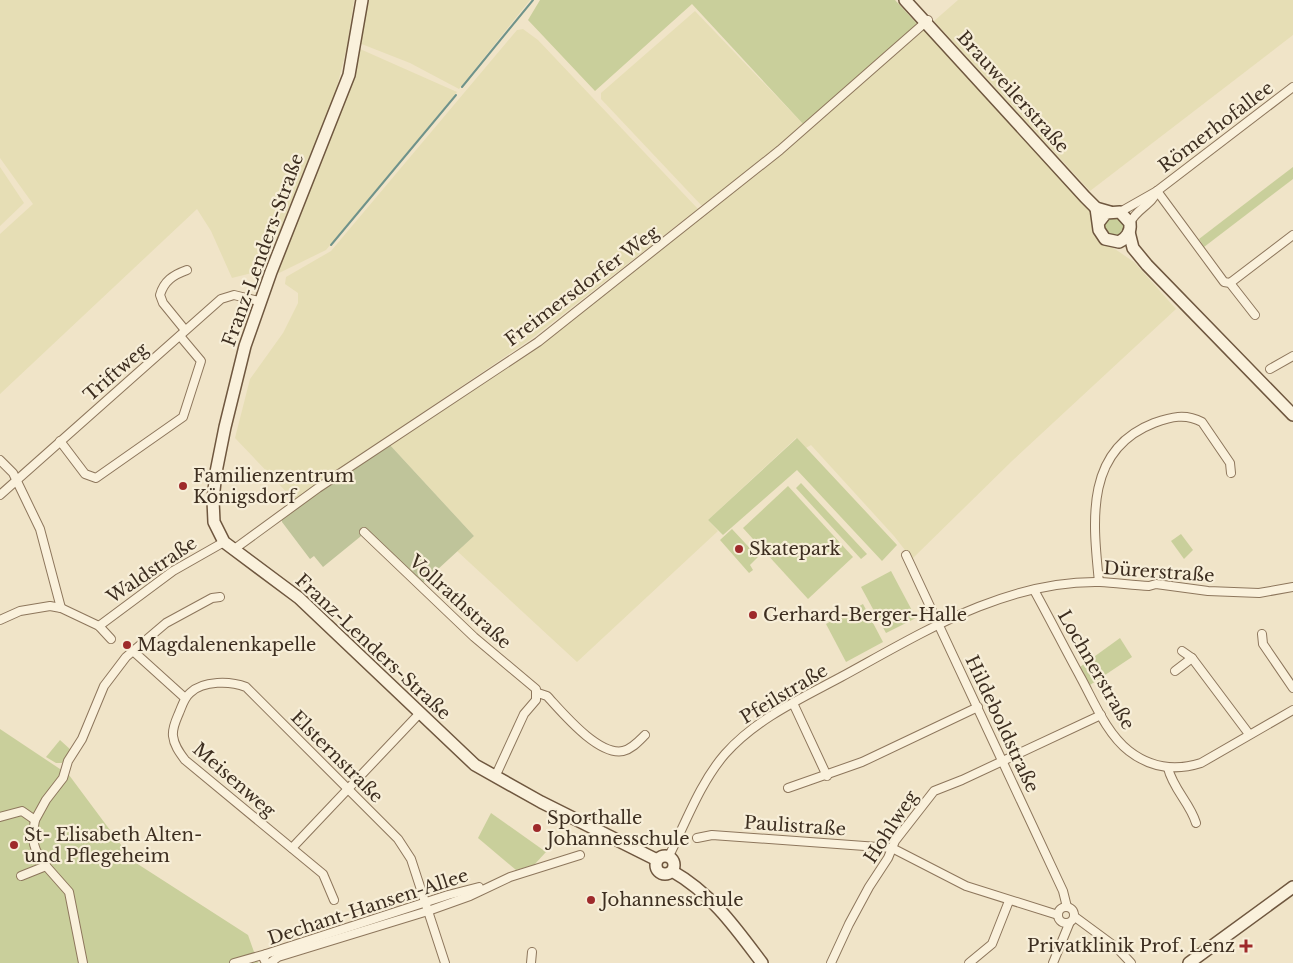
<svg xmlns="http://www.w3.org/2000/svg" width="1293" height="963" viewBox="0 0 1293 963" font-family="'Libre Baskerville',serif">
	<style>
		.farmland { fill: #e6deb5 }
		.green { fill: #c9cf9b }
		.cemetery { fill: #bfc49a }
		.lines { fill: none; stroke-linecap: round; stroke-linejoin: round }
		.stream { stroke: #6f938a; stroke-width: 2 }
		.street-casing { stroke: #8d765c; stroke-width: 10 }
		.secondary-casing { stroke: #6f573f; stroke-width: 14 }
		.street { stroke: #faf1dc; stroke-width: 8 }
		.secondary { stroke: #faf1dc; stroke-width: 11 }
		.poi-dot { fill: #9e2a2b; stroke: #f7eed8; stroke-width: 2 }
		.labels { text-anchor: middle; dominant-baseline: central; stroke-width: 4.5; stroke-linejoin: round; paint-order: stroke }
		.street-label { font-size: 18px; fill: #3d2e20; stroke: #f7eed8 }
		.poi-label { font-size: 18px; fill: #3d2e20; stroke: #f7eed8; text-anchor: start }
	</style>
	<rect width="100%" height="100%" fill="#f0e4c8"/>
	<g class="farmland">
		<path d="M 0,0 L 354,0 L 347,47 L 336,91 L 279,232 L 267,256 L 259,266 L 252,273 L 232,278 L 211,231 L 197,209 L 0,394 L 0,234 L 33,204 L 0,158 Z"/>
		<path d="M 367,0 L 530,0 L 459,89 L 410,63 L 359,43 Z"/>
		<path d="M 958,0 L 1293,0 L 1293,35 L 1090,191 L 934,21 Z"/>
		<path d="M 695,11 L 804,125 L 707,205 L 701,205 L 601,99 L 601,93 Z"/>
		<path d="M 523,29 L 538,40 L 698,209 L 531,339 L 294,500 L 235,438 L 250,379 L 283,333 L 298,303 L 298,293 L 285,284 L 286,277 L 331,251 L 517,30 Z"/>
		<path d="M 923,29 L 930,34 L 1093,212 L 1109,245 L 1134,262 L 1176,309 L 1012,461 L 912,559 L 894,536 L 811,445 L 806,448 L 796,438 L 708,520 L 718,531 L 577,662 L 457,551 L 474,536 L 389,444 L 537,346 Z"/>
		<path d="M 360,49 L 457,92 L 326,250 L 279,273 L 274,270 L 320,161 Z"/>
		<path d="M 0,167 L 24,203 L 0,226 Z"/>
	</g>
	<g class="green">
		<path d="M 540,0 L 895,0 L 918,25 L 804,125 L 692,4 L 595,91 L 528,20 Z"/>
		<path d="M 1293,167 L 1293,179 L 1204,247 L 1199,239 Z"/>
		<path d="M 1117,215 L 1125,225 L 1123,233 L 1111,238 L 1103,229 L 1104,220 Z"/>
		<path d="M 797,438 L 897,545 L 882,561 L 797,470 L 723,535 L 708,520 Z"/>
		<path d="M 801,483 L 867,554 L 861,559 L 796,488 Z"/>
		<path d="M 788,486 L 853,557 L 808,599 L 743,528 Z"/>
		<path d="M 732,529 L 758,557 L 750,565 L 753,570 L 749,573 L 720,540 Z"/>
		<path d="M 1181,534 L 1193,550 L 1184,559 L 1171,541 Z"/>
		<path d="M 891,571 L 916,618 L 886,633 L 861,587 Z"/>
		<path d="M 863,604 L 883,642 L 846,662 L 826,624 Z"/>
		<path d="M 1120,638 L 1132,657 L 1090,685 L 1080,667 Z"/>
		<path d="M 0,729 L 69,775 L 133,861 L 248,935 L 258,963 L 0,963 Z"/>
		<path d="M 60,740 L 72,751 L 62,763 L 56,763 L 46,757 Z"/>
		<path d="M 491,813 L 546,852 L 534,865 L 516,870 L 478,838 Z"/>
	</g>
	<path class="cemetery" d="M 389,444 L 474,536 L 424,582 L 418,582 L 366,532 L 323,567 L 314,556 L 310,559 L 282,522 L 282,518 Z"/>
	<g class="lines">
		<g class="stream">
			<path d="M 462,87 L 533,0"/>
			<path d="M 331,245 L 456,95"/>
		</g>
		<g class="street-casing">
			<g id="street">
				<path d="M 1157,191 L 1224,282 L 1230,283 L 1255,315"/>
				<path d="M 1120,212 L 1157,191 L 1293,87"/>
				<path d="M 1130,223 C 1136,209 1152,205 1157,191"/>
				<path d="M 1230,283 L 1293,235"/>
				<path d="M 185,330 L 163,303 L 160,295 C 164,281 173,275 187,270"/>
				<path d="M 1270,369 L 1293,356"/>
				<path d="M 60,441 L 85,474 L 96,478 L 183,417 L 201,361 L 180,336"/>
				<path d="M 0,460 L 13,473 L 40,529 L 61,608"/>
				<path d="M 0,495 L 221,299 L 234,295 L 259,301"/>
				<path d="M 364,532 L 474,637 L 536,689 L 536,700 L 524,714 L 495,777"/>
				<path d="M 233,550 L 318,488 L 538,342 L 780,150 L 928,20"/>
				<path d="M 906,555 L 1063,891 L 1067,907"/>
				<path d="M 1099,582 C 1093,522 1084,450 1154,423 C 1171,417 1185,413 1202,422 L 1230,463 L 1231,473"/>
				<path d="M 1034,590 C 1050,619 1065,649 1081,678 C 1094,702 1107,734 1129,751 C 1151,768 1176,771 1201,763 L 1293,710"/>
				<path d="M 0,620 L 20,611 L 50,606 L 61,608 L 99,626 L 111,639"/>
				<path d="M 99,626 L 173,571 L 224,542"/>
				<path d="M 1262,634 L 1263,644 L 1293,688"/>
				<path d="M 133,651 L 185,698"/>
				<path d="M 1182,651 L 1192,658 L 1249,734"/>
				<path d="M 1175,671 L 1192,658"/>
				<path d="M 538,693 L 547,696 C 562,712 598,756 623,751 C 632,749 639,741 645,735"/>
				<path d="M 793,703 L 827,776"/>
				<path d="M 1168,768 C 1173,789 1190,803 1196,823"/>
				<path d="M 788,788 L 862,762 L 978,707"/>
				<path d="M 0,817 L 22,811 L 35,820 L 46,800 L 63,778 L 68,761 L 82,739 L 104,686 L 126,657 L 166,623 L 212,598 L 220,597"/>
				<path d="M 697,838 L 712,835 L 892,848 L 966,886 L 1058,915"/>
				<path d="M 292,848 L 419,714"/>
				<path d="M 669,856 C 686,822 700,783 725,754 C 756,719 800,699 841,677 C 920,634 1005,580 1100,582 C 1116,583 1133,585 1149,586 L 1156,584 L 1208,591 L 1259,593 L 1293,587"/>
				<path d="M 46,866 L 69,892 L 83,963"/>
				<path d="M 21,876 L 46,866 C 33,850 31,840 35,820"/>
				<path d="M 334,900 L 323,874 L 185,760 C 179,752 174,745 173,736 C 172,728 176,720 179,713 C 182,706 184,698 190,693 C 203,680 231,681 246,687 L 398,839 L 411,859 L 445,963"/>
				<circle cx="1066" cy="915" r="8"/>
				<path d="M 1075,917 L 1117,948 L 1131,963"/>
				<path d="M 234,963 L 266,954"/>
				<path d="M 266,963 L 264,959 L 266,954 L 448,895 L 479,887"/>
				<path d="M 270,963 L 278,957 L 428,911 L 470,896 L 510,877 L 580,855"/>
				<path d="M 531,963 L 532,952"/>
				<path d="M 831,963 L 849,924 L 869,887 L 888,858 L 895,841 L 934,791 L 962,780 L 1101,715"/>
				<path d="M 969,963 L 992,944 L 1009,901"/>
				<path d="M 1053,963 L 1069,924"/>
			</g>
		</g>
		<g class="secondary-casing">
			<g id="secondary">
				<path d="M 362,0 L 349,75 L 271,272 L 245,346 L 225,427 L 216,472 L 213,500 L 214,522 L 224,542 L 299,598 L 475,765 L 541,802 L 657,860"/>
				<path d="M 905,0 L 1085,197 L 1096,208 L 1110,212"/>
				<path d="M 1096,208 L 1099,230 L 1105,239 L 1119,242 C 1127,238 1131,232 1130,223 L 1120,212 L 1106,213 L 1099,222"/>
				<path d="M 1129,232 L 1133,248 L 1147,265 L 1293,415"/>
				<circle cx="665" cy="865" r="9"/>
				<path d="M 672,871 C 711,893 735,927 762,963"/>
				<path d="M 1189,963 L 1293,887"/>
			</g>
		</g>
		<use href="#street" class="street"/>
		<use href="#secondary" class="secondary"/>
	</g>
	<g class="poi-dot">
		<circle cx="183" cy="486" r="5"/>
		<circle cx="739" cy="549" r="5"/>
		<circle cx="753" cy="615" r="5"/>
		<circle cx="127" cy="645" r="5"/>
		<circle cx="537" cy="828" r="5"/>
		<circle cx="14" cy="845" r="5"/>
		<circle cx="591" cy="900" r="5"/>
		<path d="M1243.5 938.5h5v5h5v5h-5v5h-5v-5h-5v-5h5z"/>
	</g>
	<g class="labels">
		<g class="street-label">
			<text transform="translate(1013 92) rotate(48)">Brauweilerstraße</text>
			<text transform="translate(1216 127) rotate(-37)">Römerhofallee</text>
			<text transform="translate(263 250) rotate(-70)">Franz-Lenders-Straße</text>
			<text transform="translate(582 286) rotate(-37)">Freimersdorfer Weg</text>
			<text transform="translate(116 372) rotate(-41)">Triftweg</text>
			<text transform="translate(152 570) rotate(-34)">Waldstraße</text>
			<text transform="translate(1159 572) rotate(4)">Dürerstraße</text>
			<text transform="translate(460 602) rotate(42)">Vollrathstraße</text>
			<text transform="translate(373 647) rotate(43)">Franz-Lenders-Straße</text>
			<text transform="translate(1096 670) rotate(60)">Lochnerstraße</text>
			<text transform="translate(784 694) rotate(-31)">Pfeilstraße</text>
			<text transform="translate(1002 724) rotate(65)">Hildeboldstraße</text>
			<text transform="translate(337 757) rotate(45)">Elsternstraße</text>
			<text transform="translate(234 780) rotate(41)">Meisenweg</text>
			<text transform="translate(795 826) rotate(4)">Paulistraße</text>
			<text transform="translate(891 827) rotate(-57)">Hohlweg</text>
			<text transform="translate(368 907) rotate(-18)">Dechant-Hansen-Allee</text>
		</g>
		<g class="poi-label">
			<text x="193" y="476">Familienzentrum<tspan x="193" dy="21">Königsdorf</tspan></text>
			<text x="749" y="549">Skatepark</text>
			<text x="763" y="615">Gerhard-Berger-Halle</text>
			<text x="137" y="645">Magdalenenkapelle</text>
			<text x="547" y="818">Sporthalle<tspan x="547" dy="21">Johannesschule</tspan></text>
			<text x="24" y="835">St- Elisabeth Alten-<tspan x="24" dy="21">und Pflegeheim</tspan></text>
			<text x="601" y="900">Johannesschule</text>
			<text x="1235" y="946" text-anchor="end">Privatklinik Prof. Lenz</text>
		</g>
	</g>
</svg>
